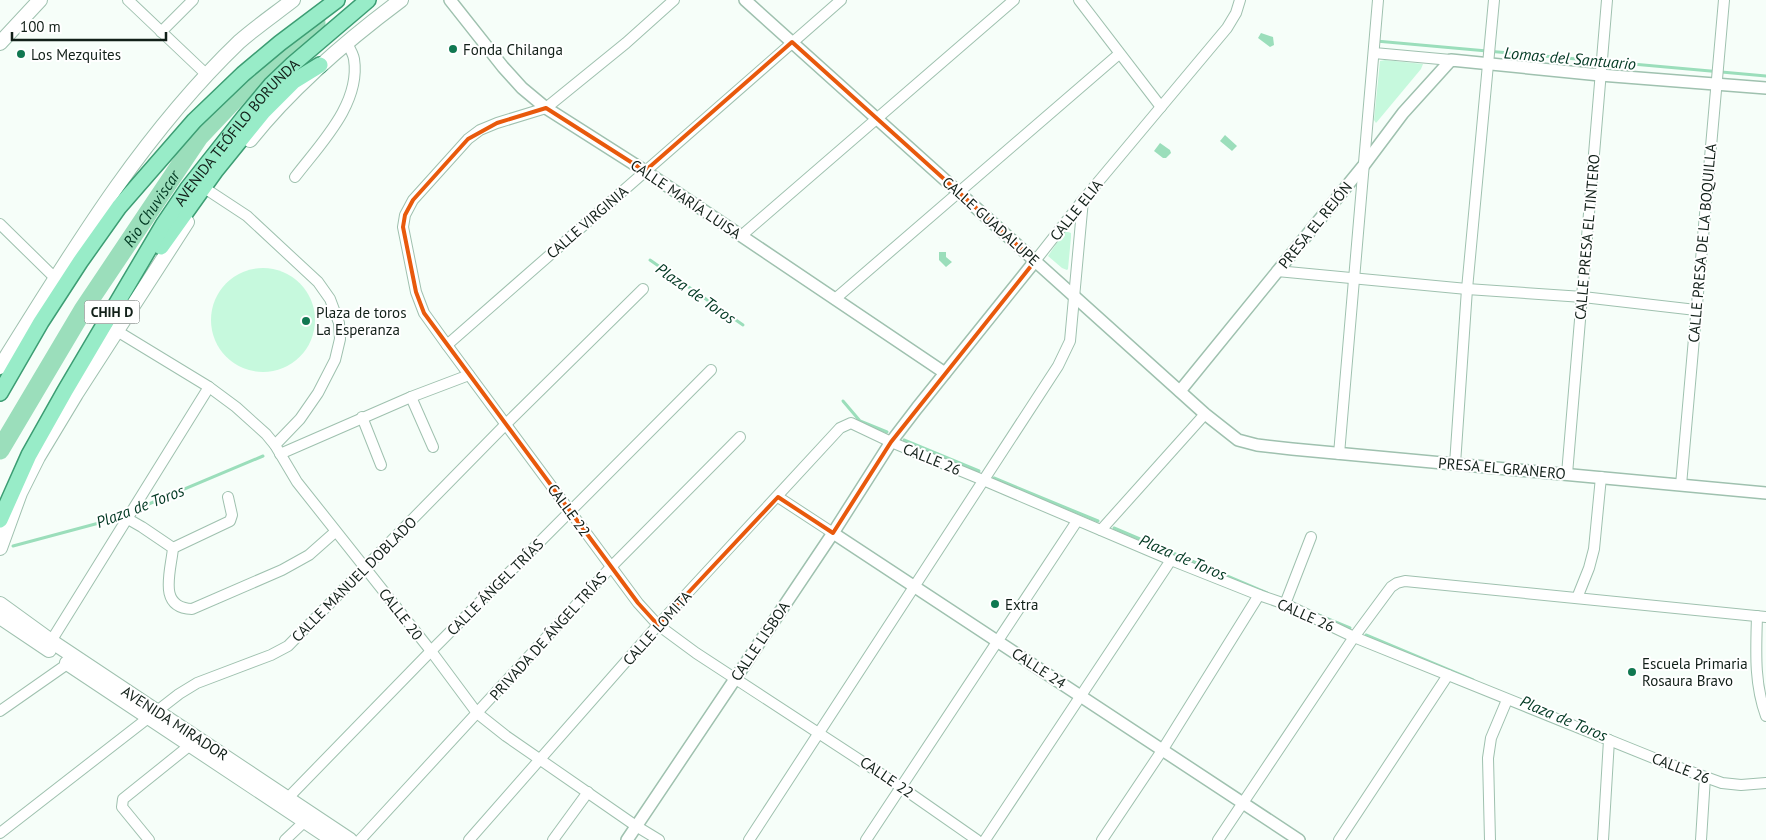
<svg xmlns="http://www.w3.org/2000/svg" width="1766" height="840" viewBox="0 0 1766 840" font-family="'PT Sans',sans-serif">
	<style>
		.green { fill: #c6f9dd }
		.water { fill: #9bdebb }
		.lines { fill: none; stroke-linecap: round; stroke-linejoin: round }
		.stream { stroke: #9bdebb; stroke-width: 3 }
		.river { stroke: #9bdebb; stroke-width: 19 }
		.minor-casing { stroke: #9fc1af; stroke-width: 12 }
		.tertiary-casing { stroke: #9fc1af; stroke-width: 14 }
		.secondary-casing { stroke: #9fc1af; stroke-width: 16 }
		.primary-casing { stroke: #3c9d73; stroke-width: 18 }
		.minor { stroke: #fff; stroke-width: 10 }
		.tertiary { stroke: #fff; stroke-width: 11 }
		.secondary { stroke: #fff; stroke-width: 14 }
		.primary { stroke: #98ecc8; stroke-width: 15 }
		.marked { fill: none; stroke: #e8590c; stroke-width: 4; stroke-linejoin: round }
		.poi-dot { fill: #107851; stroke: #fff; stroke-width: 2 }
		.labels { text-anchor: middle; dominant-baseline: central; stroke-width: 4; stroke-linejoin: round; paint-order: stroke }
		.shield { fill: #fff; stroke: #59635e; stroke-width: 1 }
		.shield-label { font-size: 14px; font-weight: bold; fill: #122019 }
		.poi-label { font-size: 15px; fill: #122019; stroke: #fff; text-anchor: start }
		.street-label { font-size: 15px; fill: #122019; stroke: #fff }
		.water-label { font-size: 16px; font-style: italic; fill: #003822; stroke: #fff }
	</style>
	<rect width="100%" height="100%" fill="#f6fef9"/>
	<g class="green">
		<path d="M 1385,60 L 1423,64 L 1421,69 L 1376,123 L 1374,120 L 1380,61 Z"/>
		<path d="M 1065,231 L 1071,233 L 1071,237 L 1068,269 L 1067,270 L 1062,268 L 1048,256 Z"/>
		<circle cx="263" cy="320" r="52"/>
	</g>
	<g class="water">
		<path d="M 1261,33 L 1273,37 L 1274,45 L 1270,47 L 1258,38 Z"/>
		<path d="M 1225,135 L 1237,146 L 1232,151 L 1220,141 Z"/>
		<path d="M 1160,143 L 1170,150 L 1171,153 L 1166,158 L 1163,158 L 1154,151 Z"/>
		<path d="M 939,252 L 946,252 L 946,257 L 952,262 L 946,267 L 939,260 Z"/>
	</g>
	<g class="lines">
		<g class="stream">
			<path d="M 1376,41 L 1766,76"/>
			<path d="M 650,260 L 743,325"/>
			<path d="M 843,401 L 860,421 L 887,432"/>
			<path d="M 904,440 L 979,471"/>
			<path d="M 994,478 L 1098,521"/>
			<path d="M 137,509 L 263,456"/>
			<path d="M 1114,528 L 1267,593"/>
			<path d="M 13,546 L 114,519 L 127,513"/>
			<path d="M 1316,614 L 1350,628"/>
			<path d="M 1366,635 L 1473,680"/>
		</g>
		<path class="river" id="s1" d="M 0,450 L 83,310 L 199,137 L 268,64 L 316,23"/>
		<g class="minor-casing">
			<g id="minor">
				<path d="M 128,0 L 207,75"/>
				<path d="M 674,0 L 626,43 L 546,108 L 497,123 L 480,130 L 468,139 L 413,200 L 405,215 L 403,227 L 416,292 L 424,313 L 447,345 L 638,603 L 658,625 L 696,653 L 901,787 L 977,840"/>
				<path d="M 1079,0 L 1161,107"/>
				<path d="M 161,32 L 193,0"/>
				<path d="M 1374,53 L 1451,60"/>
				<path d="M 295,177 C 320,144 361,104 354,59 C 353,53 349,47 346,42"/>
				<path d="M 209,191 L 247,216 L 318,282 L 330,299 L 339,323 L 340,339 L 335,360 L 318,393 L 300,419 L 275,445"/>
				<path d="M 0,224 L 55,278"/>
				<path d="M 741,236 L 1014,0"/>
				<path d="M 1035,261 L 1083,200 L 1227,28 L 1236,13 L 1240,0"/>
				<path d="M 1277,271 L 1467,289 L 1583,297 L 1696,310"/>
				<path d="M 835,299 L 1119,54"/>
				<path d="M 117,331 L 209,387 L 236,407 L 266,434 L 275,445 L 297,482 L 431,651 L 477,713 L 506,736 L 636,826 L 659,840"/>
				<path d="M 447,345 L 841,0"/>
				<path d="M 411,397 L 433,447"/>
				<path d="M 362,417 L 381,465"/>
				<path d="M 280,454 L 411,397 L 469,375"/>
				<path d="M 1339,454 L 1378,0"/>
				<path d="M 1455,464 L 1467,289 L 1494,0"/>
				<path d="M 1567,474 L 1607,0"/>
				<path d="M 1681,485 L 1724,0"/>
				<path d="M 778,497 L 833,533"/>
				<path d="M 128,519 L 142,527 L 173,548 C 171,571 157,608 192,609 L 282,570 L 309,555 L 335,532"/>
				<path d="M 1101,530 L 1205,414"/>
				<path d="M 173,548 L 230,521 L 232,515 L 228,497"/>
				<path d="M 1577,598 L 1589,568 L 1594,549 L 1601,477"/>
				<path d="M 1285,604 L 1311,537"/>
				<path d="M 1757,616 C 1756,651 1754,683 1766,716"/>
				<path d="M 48,646 L 209,387"/>
				<path d="M 0,711 L 73,660"/>
				<path d="M 283,803 L 431,651 L 711,370"/>
				<path d="M 0,833 L 179,694 L 197,683 L 271,655 L 288,646 L 506,424 L 643,289"/>
				<path d="M 149,840 L 122,807 L 123,799 L 194,742"/>
				<path d="M 285,840 L 305,821"/>
				<path d="M 360,840 L 611,567 L 740,437"/>
				<path d="M 469,840 L 658,625 L 840,428 L 851,423 L 891,442 L 983,480 L 1171,560 L 1259,595 L 1285,604 L 1354,637 L 1661,761 L 1722,783 L 1741,785 L 1766,783"/>
				<path d="M 553,840 L 588,792"/>
				<path d="M 749,840 L 1058,366 L 1070,341 L 1083,200"/>
				<path d="M 866,840 L 1077,521"/>
				<path d="M 985,840 L 1171,560"/>
				<path d="M 1102,840 L 1163,749 L 1259,595"/>
				<path d="M 1218,840 L 1354,637 L 1391,587 L 1397,583 L 1405,581 L 1766,617"/>
				<path d="M 1339,840 L 1448,675"/>
				<path d="M 1490,840 L 1488,758 L 1491,738 L 1507,700"/>
				<path d="M 1603,840 L 1609,740"/>
				<path d="M 1701,840 L 1705,777"/>
			</g>
		</g>
		<g class="tertiary-casing">
			<g id="tertiary">
				<path d="M 450,0 L 503,67 L 522,88 L 546,108 L 645,171 L 945,373"/>
				<path d="M 745,0 L 1205,414 L 1238,440 L 1257,445 L 1292,449 L 1766,493"/>
				<path d="M 1180,391 L 1364,165 L 1403,113 L 1451,60 L 1600,75 L 1766,88"/>
				<path d="M 833,533 L 1299,840"/>
				<path d="M 627,840 L 833,533 L 891,442 L 917,408 L 1035,261"/>
			</g>
		</g>
		<g class="secondary-casing">
			<g id="secondary">
				<path d="M 0,43 L 40,0"/>
				<path d="M 250,140 C 293,86 346,41 401,0"/>
				<path d="M 0,367 C 71,253 141,136 239,42 C 256,27 275,14 293,0"/>
				<path d="M 0,548 L 20,493 L 38,457 L 76,394 L 187,222"/>
				<path d="M 0,604 L 51,641 L 350,840"/>
				<path d="M 0,617 L 49,650"/>
				<path d="M 67,663 L 333,840"/>
			</g>
		</g>
		<g class="primary-casing">
			<g id="primary">
				<path d="M 161,247 L 216,170 L 263,112 L 294,81 L 320,65"/>
				<path d="M 0,393 L 41,322 L 80,262 L 119,207 L 194,121 L 243,74 L 280,43 L 337,0"/>
				<path id="s2" d="M 0,520 L 29,455 L 65,391 L 163,225 L 188,188 L 245,116 L 271,85 L 293,64 L 368,0"/>
			</g>
		</g>
		<use href="#minor" class="minor"/>
		<use href="#tertiary" class="tertiary"/>
		<use href="#secondary" class="secondary"/>
		<use href="#primary" class="primary"/>
	</g>
	<path class="marked" d="M 792,42 L 1035,261 L 891,442 L 833,533 L 778,497 L 658,625 L 638,603 L 424,313 L 416,292 L 403,227 L 405,215 L 413,200 L 468,139 L 497,123 L 546,108 L 645,171 Z"/>
	<g class="poi-dot">
		<circle cx="453" cy="49" r="5"/>
		<circle cx="21" cy="54" r="5"/>
		<circle cx="306" cy="321" r="5"/>
		<circle cx="995" cy="604" r="5"/>
		<circle cx="1632" cy="672" r="5"/>
	</g>
	<g class="labels">
		<rect class="shield" x="84.5" y="300.5" width="55" height="23" rx="4"/>
		<g class="shield-label">
			<text x="112" y="312">CHIH D</text>
		</g>
		<g class="poi-label">
			<text x="463" y="49">Fonda Chilanga</text>
			<text x="31" y="54">Los Mezquites</text>
			<text x="316" y="312">Plaza de toros<tspan x="316" dy="17">La Esperanza</tspan></text>
			<text x="1005" y="604">Extra</text>
			<text x="1642" y="663">Escuela Primaria<tspan x="1642" dy="17">Rosaura Bravo</tspan></text>
		</g>
		<g class="street-label">
			<text stroke="none"><textPath href="#s2" startOffset="456">AVENIDA TEÓFILO BORUNDA</textPath></text>
			<text transform="translate(686 199) rotate(34)">CALLE MARÍA LUISA</text>
			<text transform="translate(1076 210) rotate(-51)">CALLE ELIA</text>
			<text transform="translate(991 221) rotate(42)">CALLE GUADALUPE</text>
			<text transform="translate(587 222) rotate(-41)">CALLE VIRGINIA</text>
			<text transform="translate(1315 225) rotate(-51)">PRESA EL REJÓN</text>
			<text transform="translate(1587 237) rotate(-85)">CALLE PRESA EL TINTERO</text>
			<text transform="translate(1702 243) rotate(-85)">CALLE PRESA DE LA BOQUILLA</text>
			<text transform="translate(932 459) rotate(22)">CALLE 26</text>
			<text transform="translate(1502 468) rotate(5)">PRESA EL GRANERO</text>
			<text transform="translate(569 510) rotate(54)">CALLE 22</text>
			<text transform="translate(354 579) rotate(-45)">CALLE MANUEL DOBLADO</text>
			<text transform="translate(495 587) rotate(-45)">CALLE ÁNGEL TRÍAS</text>
			<text transform="translate(401 614) rotate(52)">CALLE 20</text>
			<text transform="translate(1306 615) rotate(24)">CALLE 26</text>
			<text transform="translate(657 628) rotate(-48)">CALLE LOMITA</text>
			<text transform="translate(548 636) rotate(-48)">PRIVADA DE ÁNGEL TRÍAS</text>
			<text transform="translate(760 641) rotate(-56)">CALLE LISBOA</text>
			<text transform="translate(1039 668) rotate(33)">CALLE 24</text>
			<text transform="translate(175 723) rotate(33)">AVENIDA MIRADOR</text>
			<text transform="translate(1681 768) rotate(21)">CALLE 26</text>
			<text transform="translate(887 777) rotate(34)">CALLE 22</text>
		</g>
		<g class="water-label">
			<text transform="translate(1570 58) rotate(5)">Lomas del Santuario</text>
			<text stroke="none"><textPath href="#s1" startOffset="285">Rio Chuviscar</textPath></text>
			<text transform="translate(696 293) rotate(35)">Plaza de Toros</text>
			<text transform="translate(140 506) rotate(-21)">Plaza de Toros</text>
			<text transform="translate(1183 557) rotate(23)">Plaza de Toros</text>
			<text transform="translate(1564 718) rotate(23)">Plaza de Toros</text>
		</g>
	</g>
	<path d="M12 32v8h154v-8" fill="none" stroke="#122019" stroke-width="2.5"/>
	<text x="20" y="32" font-size="15" fill="#122019" stroke="#ffffff" stroke-width="4" paint-order="stroke">100 m</text>
</svg>
